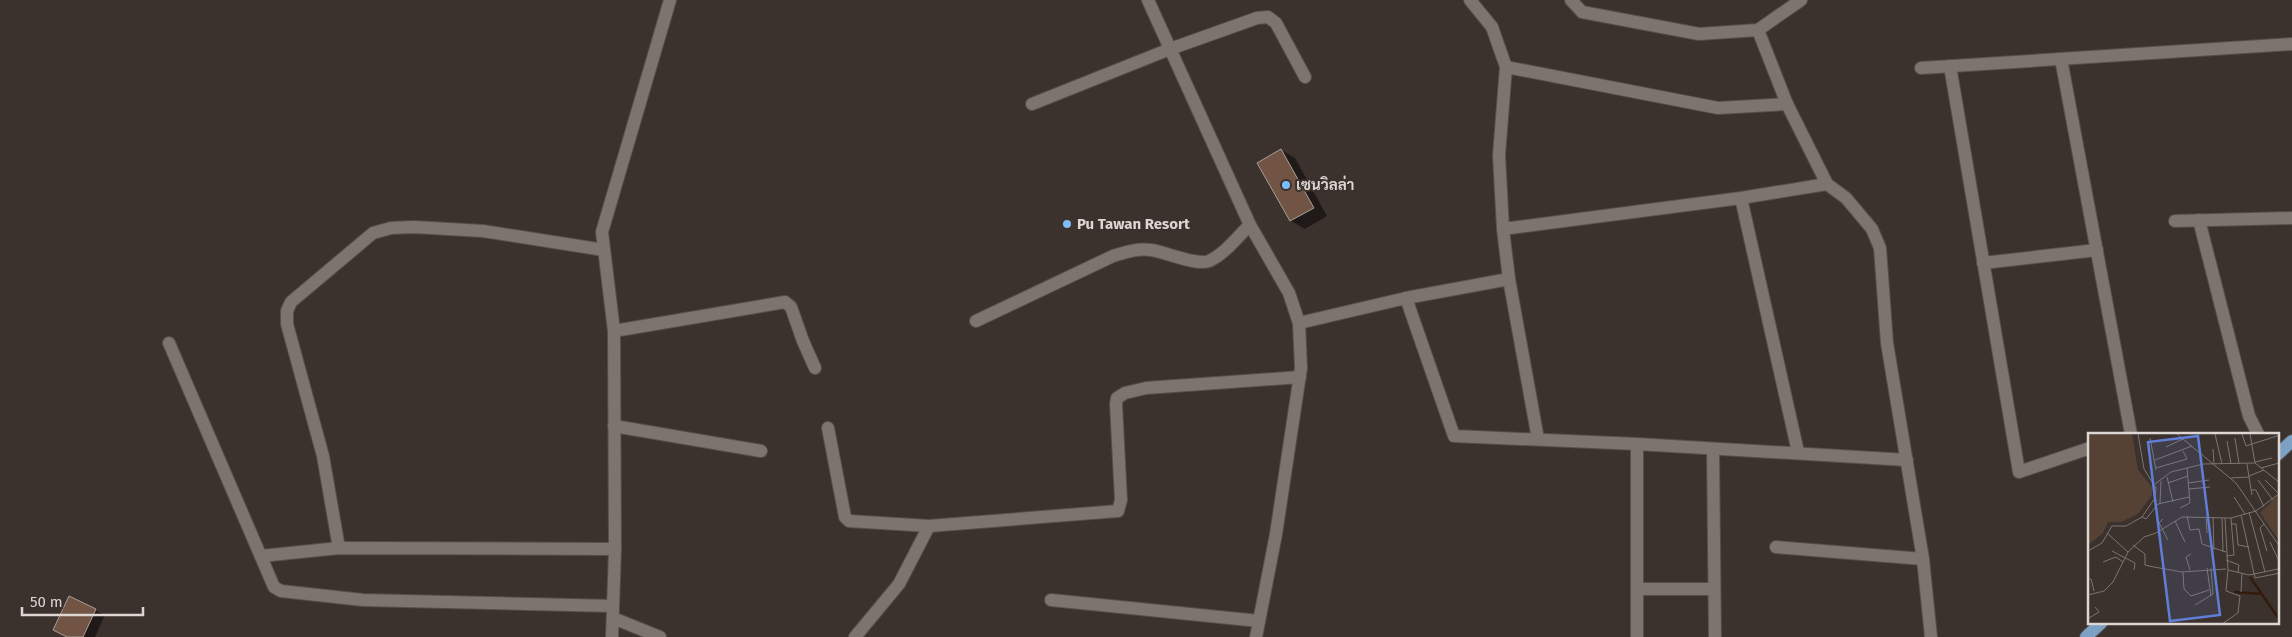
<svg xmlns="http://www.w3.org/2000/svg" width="2292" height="637" viewBox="0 0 2292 637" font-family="'Fira Sans',Sarabun,sans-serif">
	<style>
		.shadow { fill: #0007 }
		.building { fill: #715444; stroke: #a99e98 }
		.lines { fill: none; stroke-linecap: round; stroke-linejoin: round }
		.minor-casing { stroke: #564f4b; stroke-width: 14 }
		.major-casing { stroke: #564f4b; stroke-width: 14 }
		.minor { stroke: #7e746e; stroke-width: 12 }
		.major { stroke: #7ca1c5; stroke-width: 12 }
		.poi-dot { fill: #7ebdf9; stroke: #3b322d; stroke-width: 2 }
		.labels { text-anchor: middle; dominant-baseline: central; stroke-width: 4; stroke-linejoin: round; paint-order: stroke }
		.poi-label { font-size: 15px; font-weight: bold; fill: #ddd7d4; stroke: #3b322d; text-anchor: start }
		.inset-river { fill: none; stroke: #331a0c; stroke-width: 2.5 }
		.inset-road { fill: none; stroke: #7c7470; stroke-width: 1 }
		.view { fill: #607ed7; fill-opacity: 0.15; stroke: #607ed7; stroke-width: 2.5 }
		.inset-edge { fill: none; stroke: #ddd7d4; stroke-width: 2.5 }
	</style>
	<rect width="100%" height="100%" fill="#3b322d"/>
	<g class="shadow">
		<path d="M 1281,150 L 1295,158 L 1327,216 L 1305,229 L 1291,221 L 1259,163 Z"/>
		<path d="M 70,598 L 105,615 L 95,637 L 68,637 Z"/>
	</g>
	<g class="building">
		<path d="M 1281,149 L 1314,208 L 1290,221 L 1257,163 Z"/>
		<path d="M 69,596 L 96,609 L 83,637 L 67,637 L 53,630 Z"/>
	</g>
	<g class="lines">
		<g class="minor-casing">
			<g id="minor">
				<path d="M 1148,0 L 1250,225 L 1289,293 L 1299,323 L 1301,368 L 1276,534 L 1256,637"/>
				<path d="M 1470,0 L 1492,27 L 1506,67 L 1499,155 L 1503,229 L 1509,279 L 1538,439"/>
				<path d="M 1571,0 L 1582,12 L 1699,34 L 1758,30 L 1801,0"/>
				<path d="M 1758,30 L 1787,104 L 1827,184 L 1846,198 L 1872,229 L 1880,248 L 1887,343 L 1923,559 L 1931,637"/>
				<path d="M 2061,59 L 2131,434"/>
				<path d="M 1950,66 L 2019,472 L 2090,448"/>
				<path d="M 1506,67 L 1718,108 L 1787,104"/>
				<path d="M 1921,68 L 2292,44"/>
				<path d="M 1032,104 L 1170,49 L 1257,18 L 1268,17 L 1276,23 L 1305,77"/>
				<path d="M 1741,198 L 1798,452"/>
				<path d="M 2199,220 L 2249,416 L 2258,434"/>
				<path d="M 2175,221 L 2292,218"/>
				<path d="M 1503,229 L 1741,198 L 1827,184"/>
				<path d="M 1983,263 L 2097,250"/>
				<path d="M 1406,298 L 1454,436 L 1637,444 L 1907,460"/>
				<path d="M 976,321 L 1113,256 C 1126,252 1138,248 1151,250 C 1166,252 1196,266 1209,261 C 1225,254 1238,236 1250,225"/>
				<path d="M 1299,323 L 1406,298 L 1509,279"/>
				<path d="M 614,331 L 785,302 L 791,307 L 803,341 L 815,368"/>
				<path d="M 169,343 L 274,587 L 281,591 L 363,600 L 613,606"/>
				<path d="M 614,426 L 761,451"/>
				<path d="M 828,428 L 845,517 L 849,521 L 929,526"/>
				<path d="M 1637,444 L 1637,637"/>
				<path d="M 1713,449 L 1715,637"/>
				<path d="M 1776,547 L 1923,559"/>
				<path d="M 339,548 L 323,456 L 287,324 L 287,311 L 291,302 L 373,233 L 391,228 L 414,227 L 483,231 L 604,250"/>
				<path d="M 261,556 L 339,548 L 615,549"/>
				<path d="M 1638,589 L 1714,589"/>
				<path d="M 1051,600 L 1259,621"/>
				<path d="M 613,618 L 660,637"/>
				<path d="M 612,637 L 615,549 L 614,331 L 602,232 L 670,0"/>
				<path d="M 855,637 L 899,584 L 929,526 L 1118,511 L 1121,500 L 1116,404 L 1117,398 L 1125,393 L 1146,388 L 1300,377"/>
			</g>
		</g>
		<g class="major-casing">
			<g id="major">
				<path d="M 2278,454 L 2292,441"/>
				<path d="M 2086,637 L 2101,623"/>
			</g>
		</g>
		<use href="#minor" class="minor"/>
		<use href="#major" class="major"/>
	</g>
	<g class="poi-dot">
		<circle cx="1286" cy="185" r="5"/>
		<circle cx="1067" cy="224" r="5"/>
	</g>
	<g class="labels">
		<g class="poi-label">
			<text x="1296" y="185">เซนวิลล่า</text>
			<text x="1077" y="224">Pu Tawan Resort</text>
		</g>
	</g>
	<g transform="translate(2088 433)">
		<rect width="191" height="191" fill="#3b322d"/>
		<path d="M 0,1 L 44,1 L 50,37 L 64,54 L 64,62 L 50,81 L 33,89 L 20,89 L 15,100 L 0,112 ZM 191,61 L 191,105 L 190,106 L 172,80 Z" fill="#564135"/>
		<path class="inset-river" d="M 162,144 L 191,186M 146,159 L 174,161"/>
		<path class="inset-road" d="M 50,1 L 56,36 L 68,55 L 67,65 L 54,84M 89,1 L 148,50 L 192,114M 127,1 L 134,31M 154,1 L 158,13 L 192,2M 162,1 L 167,30M 62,5 L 68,37M 147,5 L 151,31M 139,8 L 143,31M 78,14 L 95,6M 125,16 L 126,31M 67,27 L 104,13M 167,29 L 184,25M 68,35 L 99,26 L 95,18M 173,35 L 191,30M 161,43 L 176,37M 79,44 L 85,69M 161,44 L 164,62M 143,45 L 161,44 L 159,31M 170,47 L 185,67M 177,47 L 191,61M 80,50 L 100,43M 100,50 L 121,47M 67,51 L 83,39 L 115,31 L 167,30 L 192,50M 101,56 L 122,54M 163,57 L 168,57 L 176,74M 146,64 L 157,81M 72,70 L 73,48M 92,75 L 102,70 L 99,35M 161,79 L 177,139M 153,82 L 167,145 L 192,140M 99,83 L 102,97 L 111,96 L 114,111 L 138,119M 118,84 L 119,100M 125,84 L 126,117M 134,85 L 135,119M 75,86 L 71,90 L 80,107M 87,88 L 97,109M 144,91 L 148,91 L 150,112 L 161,114M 176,91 L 172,95 L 179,118M 19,100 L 40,119M 182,109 L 192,130M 45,112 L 57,121 L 57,132 L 66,134 L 94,139 L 138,136M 0,118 L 14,110 L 24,93 L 38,93 L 54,84 L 58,86 L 70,71 L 101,64M 24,118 L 47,130 L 46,137M 138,123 L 146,122 L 143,85M 138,127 L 151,132 L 150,139M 15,129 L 28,124 L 35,129M 119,135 L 123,163M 102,137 L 98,124 L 103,121M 140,137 L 161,142 L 190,136 L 192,141M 95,139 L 96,156 L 103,163 L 121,157M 0,146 L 3,146 L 6,158M 153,159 L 154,140M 0,162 L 16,158 L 25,149 L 40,119 L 56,104 L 68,100 L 94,84 L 143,85 L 168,78 L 192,60M 107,172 L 125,161 L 123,135M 1,185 L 11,179 L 7,174M 134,191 L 150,180 L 152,163 L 138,158 L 140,137 L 137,85"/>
		<path class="view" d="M 110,3 L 132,182 L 82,188 L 60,9 Z"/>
		<rect width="191" height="191" class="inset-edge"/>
	</g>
	<path d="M22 607v8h121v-8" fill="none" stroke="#ddd7d4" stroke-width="2.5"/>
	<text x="30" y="607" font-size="15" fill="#ddd7d4" stroke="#3b322d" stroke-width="4" paint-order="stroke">50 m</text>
</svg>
